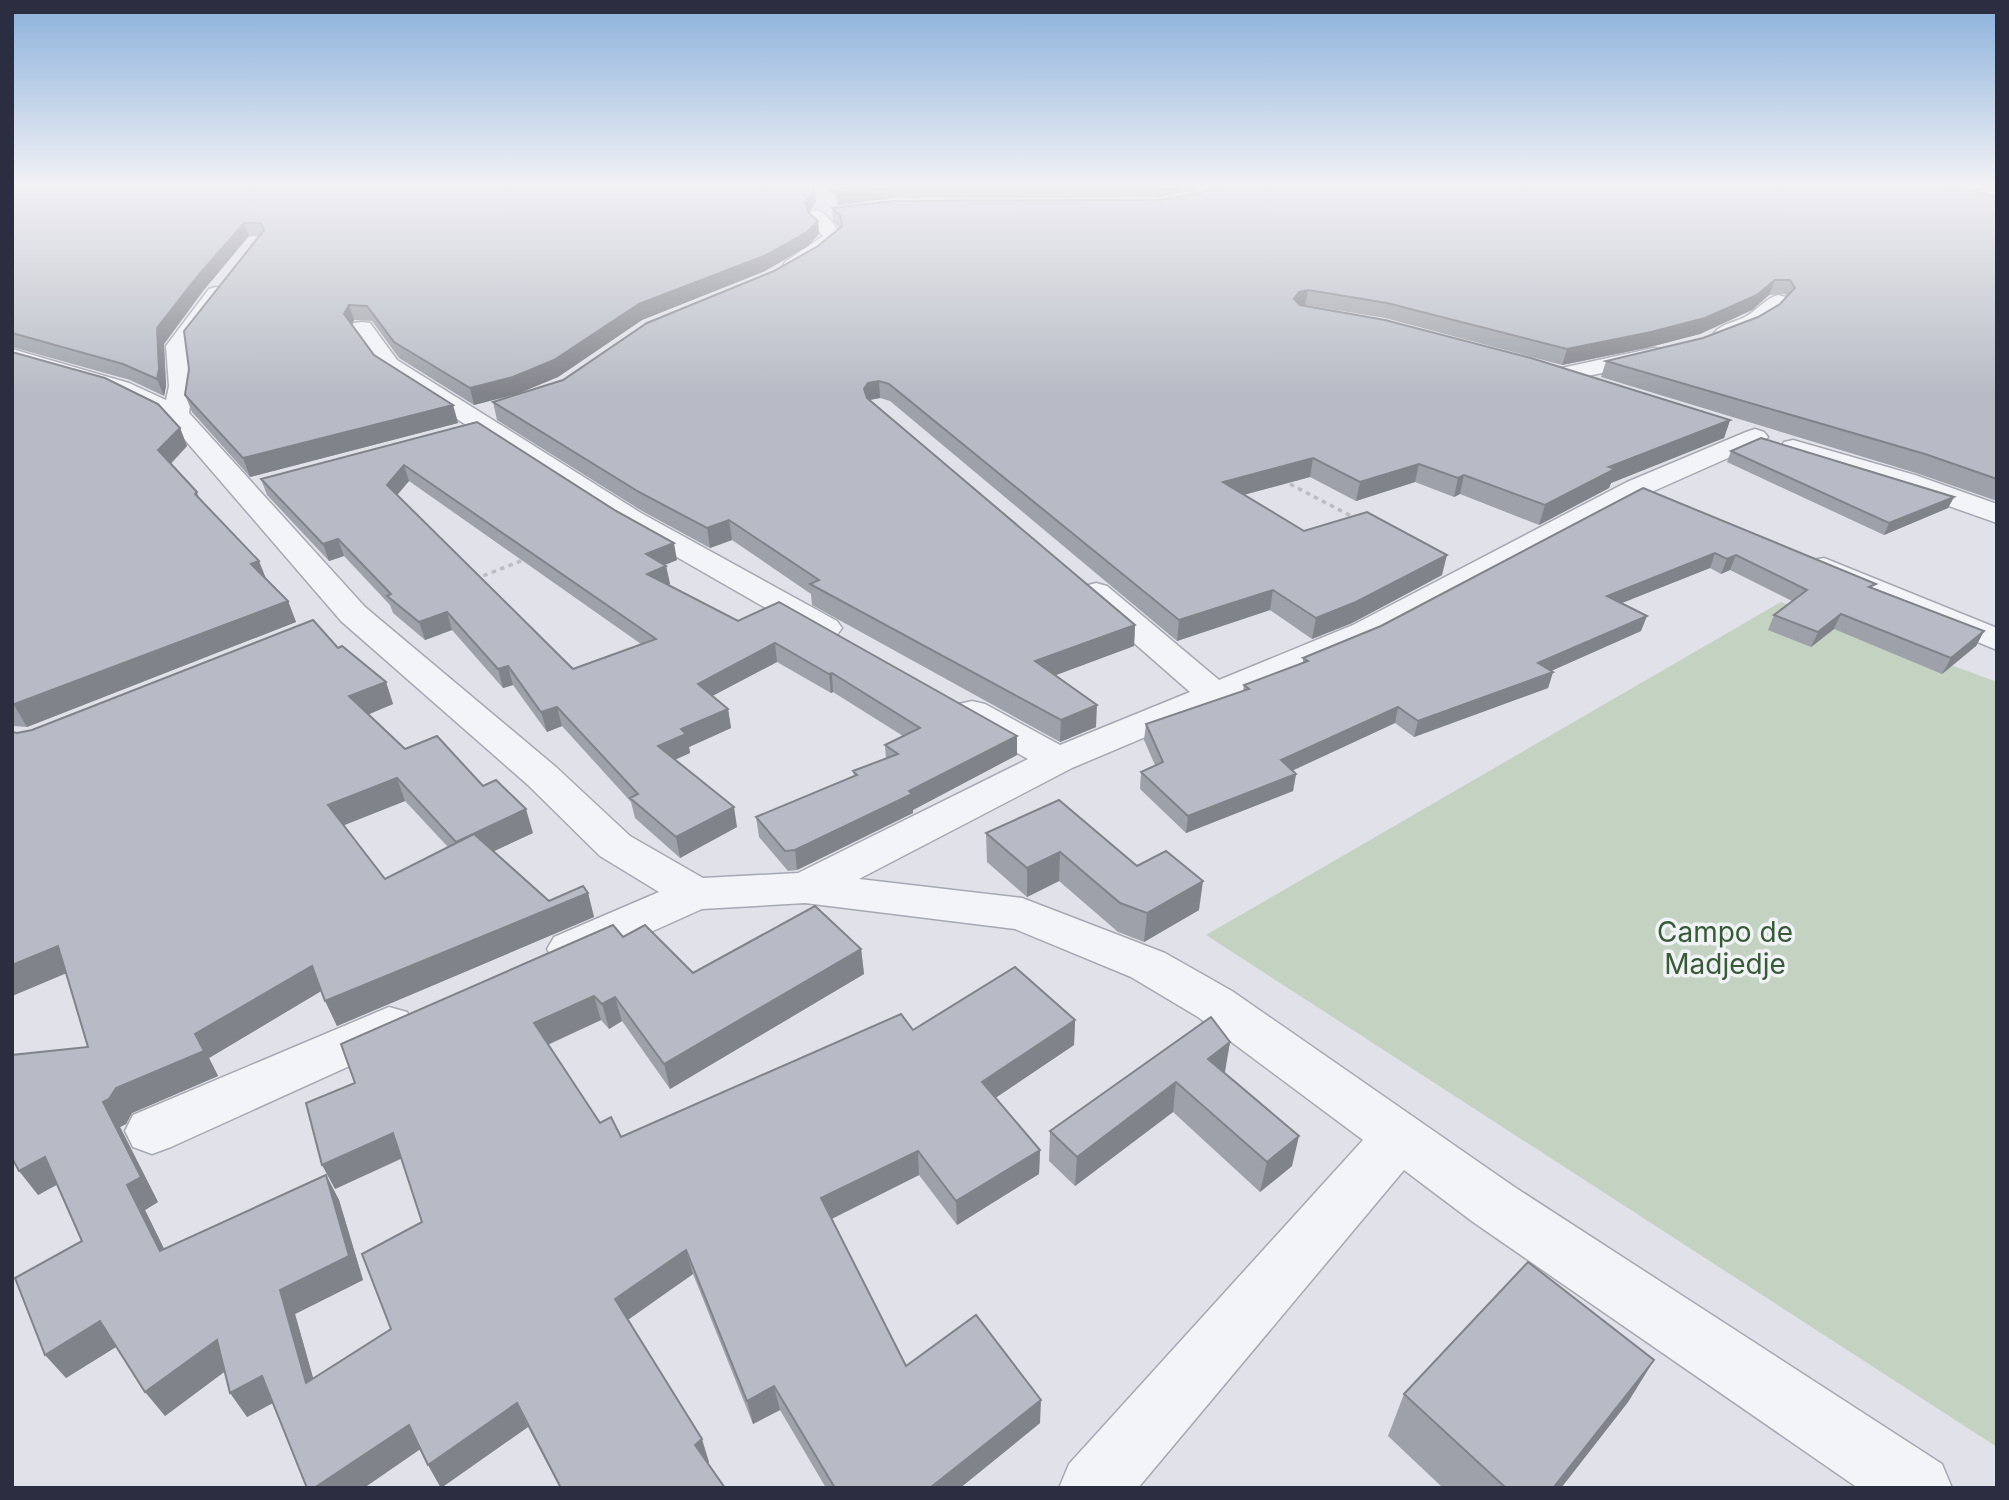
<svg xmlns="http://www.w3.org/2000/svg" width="2009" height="1500" viewBox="0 0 2009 1500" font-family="Inter,sans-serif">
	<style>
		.green { fill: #c4d2c2 }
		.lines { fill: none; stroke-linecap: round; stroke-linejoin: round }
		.street-casing { stroke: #a6a8b3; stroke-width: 3 }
		.path { stroke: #bbbdc4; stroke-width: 3.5; stroke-dasharray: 4.5 4.5; stroke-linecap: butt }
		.street { fill: #f3f4f7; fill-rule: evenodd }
		.wall { fill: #9ea1a9; fill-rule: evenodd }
		.shaded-wall { fill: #81838a }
		.building { fill: #b8bbc5; stroke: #81838a; stroke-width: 2; fill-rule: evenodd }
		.labels { text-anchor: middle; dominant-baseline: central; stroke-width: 7; stroke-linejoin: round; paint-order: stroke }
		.near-park-label { font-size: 28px; fill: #385b37; stroke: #f0f2f6 }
	</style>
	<rect width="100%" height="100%" fill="#e1e2e9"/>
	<path class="green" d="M 1781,602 L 1997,682 L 1997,1447 L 1206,935 Z"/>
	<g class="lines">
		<g class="street-casing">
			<g id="street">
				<path d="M 1877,184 L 1930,184 L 1997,192 L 1997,202 L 1884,189 Z"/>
				<path d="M 817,210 C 825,212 840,229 841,238 L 799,270 L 785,270 L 783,266 L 785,262 L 823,236 L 809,220 L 811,211 Z"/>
				<path d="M 216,287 L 223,289 L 226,293 L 188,346 L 193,386 L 189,413 L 365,607 L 556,767 L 630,836 L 703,878 L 798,873 L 1028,759 L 959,720 L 954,712 L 959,704 L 972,701 L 985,704 L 1060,745 L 1190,692 L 1085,600 L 1080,593 L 1085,586 L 1096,583 L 1107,586 L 1219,680 L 1353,625 L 1627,482 L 1746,432 L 1755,429 L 1764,432 L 1768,437 L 1764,442 L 1647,494 L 1377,639 L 1072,768 L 859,879 L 1022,898 L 1165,953 L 1232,991 L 1513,1186 L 1942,1464 L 1952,1488 L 1858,1488 L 1473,1222 L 1404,1170 L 1138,1488 L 1059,1488 L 1069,1464 L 1363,1140 L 1198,1017 L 1131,977 L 1015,929 L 805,903 L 702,909 L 586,961 L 570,966 L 554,961 L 547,949 L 554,937 L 659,892 L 600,856 L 528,785 L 341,621 L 167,419 L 113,393 L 12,363 L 12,349 L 129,383 L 166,400 L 169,386 L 166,346 L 209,289 Z"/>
				<path d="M 1778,295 L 1785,297 L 1788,301 C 1775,320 1742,344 1717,338 L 1714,333 C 1721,324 1735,322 1745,317 C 1756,311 1766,298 1778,295 Z"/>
				<path d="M 362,322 L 370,323 L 397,360 L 641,513 L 837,621 L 842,628 L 837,635 L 825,638 L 813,635 L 621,525 L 381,370 L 351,328 L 354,323 Z"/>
				<path d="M 1654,348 L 1662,350 L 1665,355 L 1662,360 L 1560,382 L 1552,380 L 1548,375 L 1552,370 Z"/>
				<path d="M 1793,440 L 1915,475 L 1997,504 L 1997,523 L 1895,487 L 1784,454 L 1780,448 L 1784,442 Z"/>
				<path d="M 1824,558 L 1997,628 L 1997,650 L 1813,574 L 1808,567 L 1813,560 Z"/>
				<path d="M 389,1007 L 407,1012 L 414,1026 L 407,1040 L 171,1147 L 152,1154 L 133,1147 L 125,1131 L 133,1115 Z"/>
			</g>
		</g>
		<g class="path">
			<path d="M 1282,480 L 1355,518"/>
			<path d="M 475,579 L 526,559"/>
		</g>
		<use href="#street" class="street"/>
	</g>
	<g class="wall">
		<path d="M 12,185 L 816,202 L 809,212 L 818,221 L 819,234 L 808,246 L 765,271 L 642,320 L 558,377 L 517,394 L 474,405 L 399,358 L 372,321 L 354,320 L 352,325 L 374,355 L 453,405 L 458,423 L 250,477 L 192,412 L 185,395 L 258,236 L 249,236 L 203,291 L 164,344 L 166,386 L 164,396 L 130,380 L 12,347 Z"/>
		<path d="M 812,185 L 1219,185 L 1158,197 L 893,198 L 838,205 L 837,198 L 826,188 Z"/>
		<path d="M 1198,194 L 1997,198 L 1997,501 L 1916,473 L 1601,377 L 1606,361 L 1703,338 L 1758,317 L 1780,304 L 1786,297 L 1785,294 L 1769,295 L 1752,310 L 1700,334 L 1646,348 L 1562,365 L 1385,318 L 1305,305 L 1304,306 L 1730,420 L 1724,438 L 1611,483 L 1609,488 L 1539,525 L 1460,494 L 1454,497 L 1415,482 L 1356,501 L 1310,477 L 1244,495 L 1304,531 L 1442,575 L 1352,623 L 1312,639 L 1270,610 L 1177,641 L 890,401 L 880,398 L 870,400 L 1135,625 L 1134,646 L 1055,675 L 1096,727 L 1060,742 L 812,605 L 811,594 L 732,540 L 710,548 L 642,511 L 497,420 L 493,402 L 563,380 L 774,271 L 818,246 L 840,228 L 833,221 L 832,208 L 1159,200 Z"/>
		<path d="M 12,352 L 180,428 L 187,446 L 171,464 L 197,492 L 200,499 L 267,580 L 288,601 L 296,622 L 27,727 L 12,726 Z"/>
		<path d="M 477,422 L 677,560 L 665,565 L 666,566 L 670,584 L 667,585 L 738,621 L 1017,755 L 913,810 L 913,813 L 797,870 L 788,871 L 759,837 L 756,817 L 854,776 L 853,771 L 886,759 L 885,745 L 903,736 L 833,692 L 831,693 L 777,662 L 712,696 L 728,709 L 731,728 L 689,747 L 690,753 L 675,760 L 737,827 L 680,858 L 635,818 L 631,802 L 562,726 L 547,732 L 513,685 L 503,688 L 452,630 L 425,640 L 393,613 L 390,605 L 344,556 L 329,561 L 267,495 L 261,479 ZM 409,481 L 641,644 L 573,669 L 397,495 Z"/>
		<path d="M 1731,451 L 1954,497 L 1948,508 L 1884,535 L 1727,462 Z"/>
		<path d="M 1643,488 L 1874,588 L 1984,631 L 1976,646 L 1942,674 L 1834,629 L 1811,647 L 1768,630 L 1774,615 L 1792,601 L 1730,570 L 1721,574 L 1710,568 L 1621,603 L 1641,631 L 1551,671 L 1553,672 L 1548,688 L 1414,737 L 1395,723 L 1292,771 L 1296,774 L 1293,791 L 1186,833 L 1140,789 L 1141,772 L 1155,765 L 1144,740 L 1146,724 L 1243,691 L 1244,685 L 1303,663 L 1303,658 L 1381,626 Z"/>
		<path d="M 338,648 L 386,682 L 393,704 L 368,714 L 405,749 L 483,786 L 533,833 L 494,851 L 549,901 L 588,893 L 594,917 L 337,1026 L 321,991 L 209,1058 L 218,1076 L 132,1113 L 126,1124 L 120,1127 L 158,1202 L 145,1210 L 164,1249 L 326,1175 L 339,1200 L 363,1280 L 295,1314 L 313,1378 L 391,1329 L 422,1222 L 401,1159 L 335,1189 L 355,1083 L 623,937 L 693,973 L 861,949 L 864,974 L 670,1089 L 622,1021 L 609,1029 L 601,1020 L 548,1045 L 600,1123 L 621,1137 L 913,1030 L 1075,1020 L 1074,1045 L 995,1098 L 1040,1150 L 1039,1174 L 957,1225 L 919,1175 L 832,1219 L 906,1366 L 1040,1423 L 960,1488 L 826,1488 L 780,1410 L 753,1424 L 693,1274 L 628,1320 L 709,1462 L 708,1463 L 725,1488 L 560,1488 L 528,1427 L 441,1488 L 420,1450 L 273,1403 L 247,1417 L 225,1371 L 165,1416 L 116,1347 L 66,1378 L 82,1241 L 57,1185 L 38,1195 L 88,1047 L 66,973 L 12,996 L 12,732 L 17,733 L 32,730 ZM 405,801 L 448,847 L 385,879 L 344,825 Z"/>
		<path d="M 986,833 L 1137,866 L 1199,910 L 1144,942 L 1118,932 L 1059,881 L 1027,897 L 987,862 Z"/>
		<path d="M 1230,1042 L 1224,1072 L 1292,1166 L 1260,1192 L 1173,1112 L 1075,1186 L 1049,1161 L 1050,1131 Z"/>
		<path d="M 1654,1360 L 1628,1402 L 1561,1488 L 1443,1488 L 1388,1436 L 1404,1394 Z"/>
	</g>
	<g class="shaded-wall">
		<path d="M 1159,185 L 1219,185 L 1158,197 Z"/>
		<path d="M 892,186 L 893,198 L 838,205 L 837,192 Z"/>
		<path d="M 815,190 L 816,202 L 807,216 L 805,203 Z"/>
		<path d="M 818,221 L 819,234 L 808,246 L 765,271 L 642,320 L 558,377 L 517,394 L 474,405 L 470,388 L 639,304 Z"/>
		<path d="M 244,223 L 249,236 L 203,291 L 164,344 L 166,386 L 164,396 L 157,379 L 157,328 L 197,277 Z"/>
		<path d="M 1775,280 L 1769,295 L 1752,310 L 1700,334 L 1646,348 L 1562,365 L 1567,349 Z"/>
		<path d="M 1308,290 L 1305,305 L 1297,307 L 1294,299 L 1299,292 Z"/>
		<path d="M 349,305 L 354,320 L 349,330 L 344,314 Z"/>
		<path d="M 879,381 L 880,398 L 869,400 L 865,407 L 864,389 L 868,383 Z"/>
		<path d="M 453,405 L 458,423 L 250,477 L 243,458 Z"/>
		<path d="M 1730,420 L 1724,438 L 1611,483 L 1609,488 L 1539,525 L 1545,505 L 1609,467 Z"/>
		<path d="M 180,428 L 187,446 L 166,468 L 158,450 Z"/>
		<path d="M 1313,458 L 1310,477 L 1220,501 L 1223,482 Z"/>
		<path d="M 1419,464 L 1415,482 L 1356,501 L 1360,482 Z"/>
		<path d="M 404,465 L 409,481 L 392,501 L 387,485 Z"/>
		<path d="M 1464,475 L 1460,494 L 1454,497 L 1458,478 Z"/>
		<path d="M 1954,497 L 1948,508 L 1884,535 L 1889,523 Z"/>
		<path d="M 729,520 L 732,540 L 710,548 L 707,528 Z"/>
		<path d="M 338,539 L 344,556 L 329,561 L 323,544 Z"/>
		<path d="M 674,543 L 677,560 L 649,571 L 646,554 Z"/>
		<path d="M 1715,553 L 1710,568 L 1602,611 L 1607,596 Z"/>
		<path d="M 1447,555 L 1442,575 L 1352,623 L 1312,639 L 1316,618 Z"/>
		<path d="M 1736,555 L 1730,570 L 1721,574 L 1727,559 Z"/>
		<path d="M 259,561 L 267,581 L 251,564 Z"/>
		<path d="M 666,566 L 670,584 L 650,592 L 647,574 Z"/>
		<path d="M 1273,590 L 1270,610 L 1177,641 L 1179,620 Z"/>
		<path d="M 288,601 L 296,622 L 27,727 L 14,705 Z"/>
		<path d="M 447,612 L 452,630 L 425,640 L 419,622 Z"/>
		<path d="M 1841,614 L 1834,629 L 1811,647 L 1818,632 Z"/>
		<path d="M 1647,616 L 1641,631 L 1533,679 L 1538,663 Z"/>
		<path d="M 1135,625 L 1134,646 L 1035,683 L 1035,661 Z"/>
		<path d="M 1984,631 L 1976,646 L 1942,674 L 1951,658 Z"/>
		<path d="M 775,643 L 777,662 L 701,702 L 698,684 Z"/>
		<path d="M 508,666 L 513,685 L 503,688 L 498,669 Z"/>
		<path d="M 1553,672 L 1548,688 L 1414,737 L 1418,721 Z"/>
		<path d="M 832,673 L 833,692 L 831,693 L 829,674 Z"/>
		<path d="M 386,682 L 393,704 L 358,719 L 349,696 Z"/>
		<path d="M 1097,705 L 1096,727 L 1060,742 L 1061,720 Z"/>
		<path d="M 557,707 L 562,726 L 547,732 L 541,712 Z"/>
		<path d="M 1398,707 L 1395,723 L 1278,777 L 1281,760 Z"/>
		<path d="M 728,709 L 731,728 L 689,747 L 690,753 L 662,765 L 658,746 L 681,729 Z"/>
		<path d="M 1017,736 L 1017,755 L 913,810 L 913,813 L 797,870 L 795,850 Z"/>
		<path d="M 1296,774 L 1293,791 L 1186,833 L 1188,816 Z"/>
		<path d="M 397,778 L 405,801 L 337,828 L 328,805 Z"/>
		<path d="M 734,807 L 737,827 L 680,858 L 676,837 Z"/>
		<path d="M 526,809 L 533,833 L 464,865 L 456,842 Z"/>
		<path d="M 1060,852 L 1059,881 L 1027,897 L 1027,868 Z"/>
		<path d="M 1203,881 L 1199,910 L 1144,942 L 1147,913 Z"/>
		<path d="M 588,893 L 594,917 L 337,1026 L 325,1001 Z"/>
		<path d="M 58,946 L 74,970 L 12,996 L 12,965 Z"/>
		<path d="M 861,949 L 864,974 L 670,1089 L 664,1064 Z"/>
		<path d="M 312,966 L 323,990 L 209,1058 L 218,1076 L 132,1113 L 126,1124 L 120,1127 L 158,1202 L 145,1210 L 177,1275 L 160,1251 L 127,1185 L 103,1102 L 116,1088 L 195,1034 Z"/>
		<path d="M 594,996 L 601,1020 L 542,1047 L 534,1023 Z"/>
		<path d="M 615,997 L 622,1021 L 609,1029 L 602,1004 Z"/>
		<path d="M 1075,1020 L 1074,1045 L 982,1107 L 982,1082 Z"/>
		<path d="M 1230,1042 L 1225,1072 L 1204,1088 L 1208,1059 Z"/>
		<path d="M 1176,1082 L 1173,1112 L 1075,1186 L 1077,1157 Z"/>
		<path d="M 393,1133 L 404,1157 L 335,1189 L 322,1165 Z"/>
		<path d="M 1299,1136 L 1292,1166 L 1260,1192 L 1267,1162 Z"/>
		<path d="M 1040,1150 L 1039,1174 L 957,1225 L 956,1201 Z"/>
		<path d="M 918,1151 L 919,1175 L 825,1222 L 821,1198 Z"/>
		<path d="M 45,1157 L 63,1181 L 38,1195 L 19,1171 Z"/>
		<path d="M 326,1175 L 339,1200 L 363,1280 L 295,1314 L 321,1406 L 306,1383 L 280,1290 Z"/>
		<path d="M 686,1250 L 693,1274 L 623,1323 L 615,1299 Z"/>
		<path d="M 100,1321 L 119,1345 L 66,1378 L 45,1355 Z"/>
		<path d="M 217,1340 L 235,1364 L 165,1416 L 145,1392 Z"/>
		<path d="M 1654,1360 L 1628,1402 L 1561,1488 L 1553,1488 Z"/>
		<path d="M 262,1376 L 278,1400 L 247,1417 L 230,1393 Z"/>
		<path d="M 774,1386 L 780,1410 L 753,1424 L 747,1401 Z"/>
		<path d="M 1041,1400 L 1040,1423 L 960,1488 L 931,1488 Z"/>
		<path d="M 517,1403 L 528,1427 L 441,1488 L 428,1465 Z"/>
		<path d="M 409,1425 L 422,1448 L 364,1488 L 314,1488 Z"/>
		<path d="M 702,1439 L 709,1462 L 702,1467 L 695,1445 Z"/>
	</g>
	<g class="building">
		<path d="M 12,185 L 809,185 L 815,190 L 805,203 L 809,213 L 818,221 L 807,232 L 764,256 L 639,304 L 554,360 L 513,377 L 470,388 L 394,342 L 367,306 L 349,305 L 344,314 L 374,355 L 453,405 L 243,458 L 185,395 L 189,369 L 184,331 L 264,230 L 261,223 L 244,223 L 197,277 L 157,328 L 159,369 L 157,379 L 123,364 L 12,333 Z"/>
		<path d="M 835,185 L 1161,185 L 892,186 L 837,192 L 837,187 Z"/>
		<path d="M 1223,185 L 1935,185 L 1966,188 L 1997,198 L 1997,479 L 1925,454 L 1606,361 L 1703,338 L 1758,317 L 1780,304 L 1795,288 L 1790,280 L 1775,280 L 1757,295 L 1705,318 L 1651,332 L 1567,349 L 1387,303 L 1308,290 L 1299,292 L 1294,299 L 1300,305 L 1385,320 L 1531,358 L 1730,420 L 1609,467 L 1615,469 L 1545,505 L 1464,475 L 1458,478 L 1419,464 L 1360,482 L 1313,458 L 1223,482 L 1304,531 L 1367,512 L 1447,555 L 1356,602 L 1316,618 L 1273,590 L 1179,620 L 889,384 L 879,381 L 868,383 L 864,389 L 867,398 L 1135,625 L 1035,661 L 1097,705 L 1061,720 L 810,584 L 819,580 L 729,520 L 707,528 L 639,492 L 493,402 L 563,380 L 647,323 L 774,271 L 818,246 L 842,226 L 840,215 L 832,208 L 893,201 L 1159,200 L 1198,194 Z"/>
		<path d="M 12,352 L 105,378 L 158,404 L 180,428 L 158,450 L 197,492 L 195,494 L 259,561 L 251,564 L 288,601 L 12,705 Z"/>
		<path d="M 477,422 L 616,511 L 674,543 L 646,554 L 666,566 L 647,574 L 738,621 L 779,602 L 1017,736 L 909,791 L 912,794 L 795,850 L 785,851 L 756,817 L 857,775 L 853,771 L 898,754 L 885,745 L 920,728 L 832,673 L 829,674 L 775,643 L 698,684 L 728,709 L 681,729 L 686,734 L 658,746 L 734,807 L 676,837 L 630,798 L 638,794 L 557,707 L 541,712 L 508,666 L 498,669 L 447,612 L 419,622 L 387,596 L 391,594 L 338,539 L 323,544 L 261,479 ZM 404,465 L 656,639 L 573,669 L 387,485 Z"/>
		<path d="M 1761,438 L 1954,497 L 1889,523 L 1731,451 Z"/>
		<path d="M 1643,488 L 1876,584 L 1869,587 L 1984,631 L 1951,658 L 1841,614 L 1818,632 L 1774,615 L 1807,590 L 1736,555 L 1727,559 L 1715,553 L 1607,596 L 1647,616 L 1538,663 L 1553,672 L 1418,721 L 1398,707 L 1281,760 L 1296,774 L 1188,816 L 1141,772 L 1163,762 L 1146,724 L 1249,689 L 1244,685 L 1308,661 L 1303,658 L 1381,626 Z"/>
		<path d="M 313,620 L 338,648 L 342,646 L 386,682 L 349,696 L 405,749 L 437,736 L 483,786 L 496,780 L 526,809 L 456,842 L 397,778 L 328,805 L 385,879 L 474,834 L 549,901 L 583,886 L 588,893 L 325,1001 L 312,966 L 195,1034 L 204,1051 L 116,1088 L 109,1099 L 103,1102 L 141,1177 L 127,1185 L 160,1251 L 326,1175 L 349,1256 L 280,1290 L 306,1383 L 391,1329 L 362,1254 L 422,1222 L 393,1133 L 322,1165 L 306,1103 L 355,1083 L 341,1044 L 613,925 L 623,937 L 645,925 L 693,973 L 815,906 L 861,949 L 664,1064 L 615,997 L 602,1004 L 594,996 L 534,1023 L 600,1123 L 611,1117 L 621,1137 L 901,1014 L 913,1030 L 1015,967 L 1075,1020 L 982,1082 L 1040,1150 L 956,1201 L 918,1151 L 821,1198 L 906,1366 L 976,1315 L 1041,1400 L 931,1487 L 932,1488 L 835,1488 L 774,1386 L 747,1401 L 686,1250 L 615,1299 L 702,1439 L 695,1445 L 725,1488 L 561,1488 L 517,1403 L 428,1465 L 409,1425 L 314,1488 L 307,1488 L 262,1376 L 230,1393 L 217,1340 L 145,1392 L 100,1321 L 45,1355 L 15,1278 L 82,1241 L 45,1157 L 19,1171 L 12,1158 L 12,1055 L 88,1047 L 58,946 L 12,965 L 12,732 L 17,733 L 32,730 Z"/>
		<path d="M 1059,800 L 1137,866 L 1166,851 L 1203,881 L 1147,913 L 1120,903 L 1060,852 L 1027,868 L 986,833 Z"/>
		<path d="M 1211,1017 L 1230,1042 L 1208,1059 L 1299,1136 L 1267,1162 L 1176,1082 L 1077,1157 L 1050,1131 Z"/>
		<path d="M 1528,1262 L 1654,1360 L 1553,1488 L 1506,1488 L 1404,1394 Z"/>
	</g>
	<linearGradient id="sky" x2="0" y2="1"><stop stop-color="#8ab0db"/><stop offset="0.47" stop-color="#f2f2f5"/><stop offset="1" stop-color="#f2f2f5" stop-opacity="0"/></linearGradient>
	<rect width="2009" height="394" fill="url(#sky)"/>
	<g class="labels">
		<g class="near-park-label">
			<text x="1725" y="932">Campo de<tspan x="1725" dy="32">Madjedje</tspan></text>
		</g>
	</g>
	<rect width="2009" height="1500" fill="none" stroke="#2a2e40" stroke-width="28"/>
</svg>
